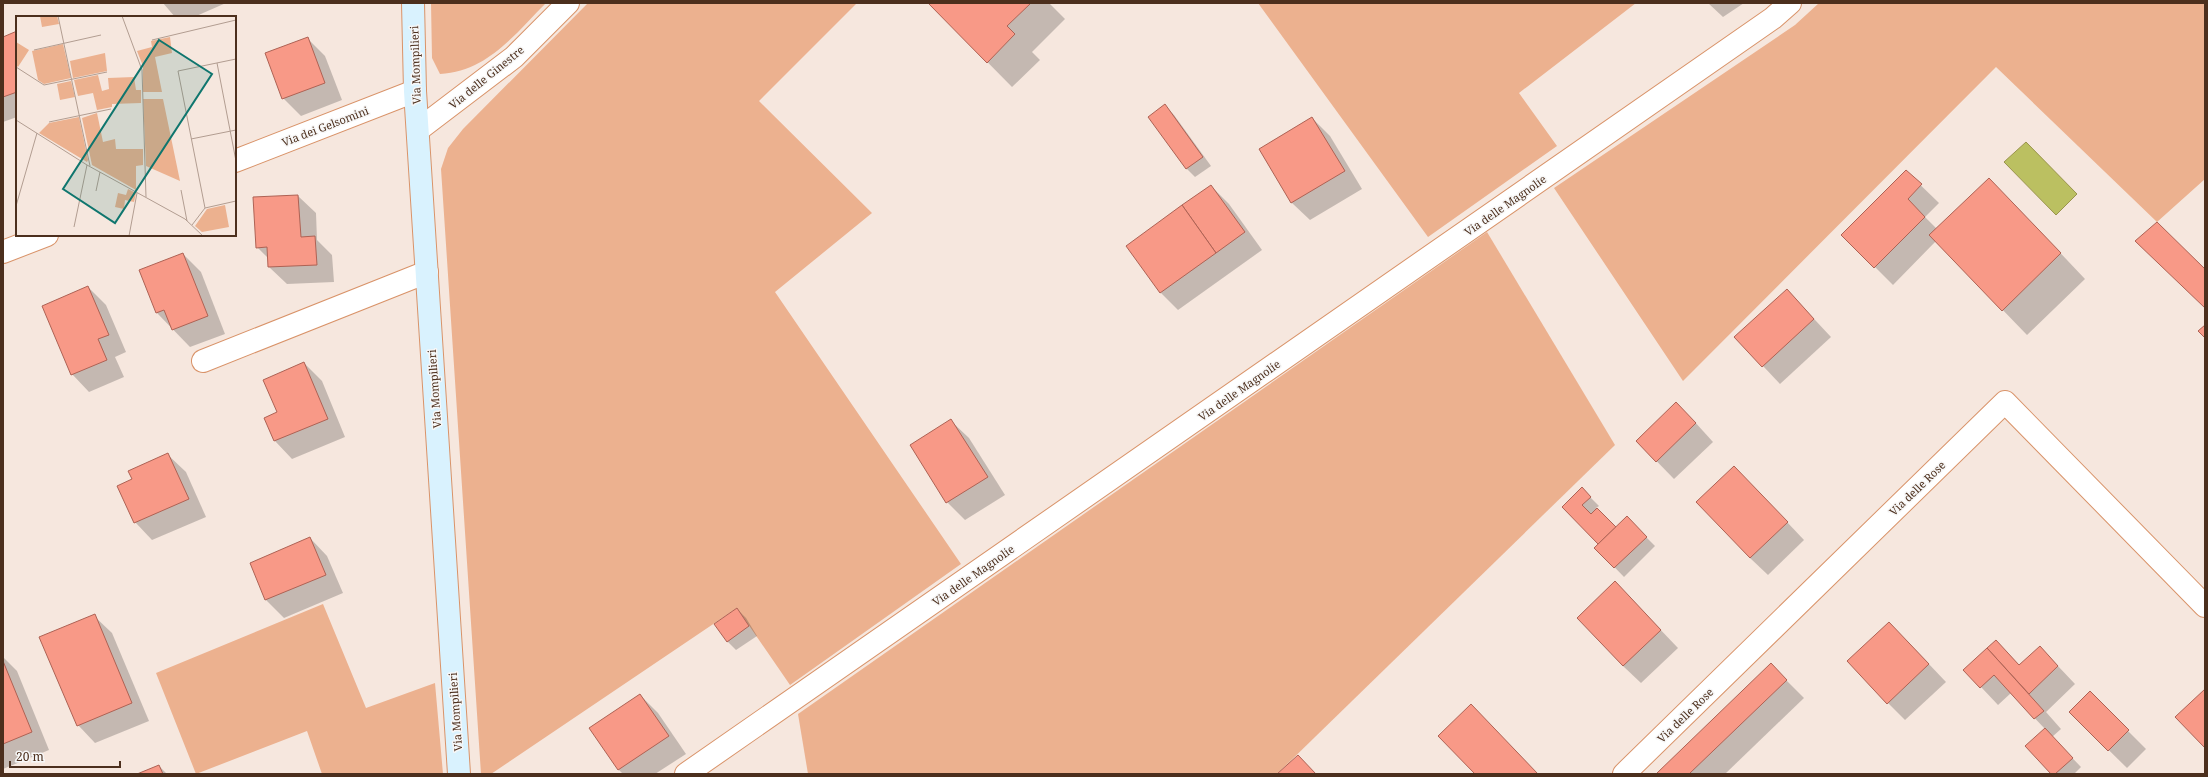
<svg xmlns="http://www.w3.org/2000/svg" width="2208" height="777" viewBox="0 0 2208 777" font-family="'Noto Serif',serif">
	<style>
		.green { fill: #ecb18f }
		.water { fill: #bbc061; stroke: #9a944d }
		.shadow { fill: #0003 }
		.building { fill: #f89987; stroke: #ae6254 }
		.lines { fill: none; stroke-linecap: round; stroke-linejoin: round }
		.street-casing { stroke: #d99369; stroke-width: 24 }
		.secondary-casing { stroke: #d99369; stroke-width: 24 }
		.street { stroke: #fff; stroke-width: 22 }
		.secondary { stroke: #d9f2fe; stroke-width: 22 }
		.labels { text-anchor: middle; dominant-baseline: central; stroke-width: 3; stroke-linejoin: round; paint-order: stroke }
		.street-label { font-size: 11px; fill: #4c2f1d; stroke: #f7f7f7 }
		.inset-road { fill: none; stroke: #b29d91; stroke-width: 1 }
		.view { fill: #0f766e; fill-opacity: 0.15; stroke: #0f766e; stroke-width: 2 }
		.inset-edge { fill: none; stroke: #4c2f1d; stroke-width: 2 }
	</style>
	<rect width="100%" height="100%" fill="#f6e7de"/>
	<g class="green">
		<path d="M 431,3 L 546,3 C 514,35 488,71 440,74 L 432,58 Z"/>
		<path d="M 588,3 L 857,3 L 759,101 L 872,213 L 775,292 L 961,564 L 790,685 L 737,608 L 491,774 L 481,774 L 441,169 L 448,148 L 463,129 Z"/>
		<path d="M 1258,3 L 1636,3 L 1519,93 L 1557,146 L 1428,237 Z"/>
		<path d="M 1819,3 L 2205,3 L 2205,179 L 2157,222 L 1996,67 L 1683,381 L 1554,188 L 1795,25 Z"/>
		<path d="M 1487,232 L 1615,445 L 1277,774 L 808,774 L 798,714 Z"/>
		<path d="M 323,604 L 366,708 L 435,683 L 443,774 L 322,774 L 307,731 L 196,774 L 156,673 Z"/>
	</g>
	<path class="water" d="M 2026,142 L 2077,194 L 2056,215 L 2004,162 Z"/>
	<g class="shadow">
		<path d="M 163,3 L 226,3 L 194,17 L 175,17 Z"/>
		<path d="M 929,3 L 1049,3 L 1065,19 L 1032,52 L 1040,60 L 1012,87 Z"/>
		<path d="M 1708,3 L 1744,3 L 1723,17 Z"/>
		<path d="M 17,32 L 17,117 L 3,122 L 3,38 Z"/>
		<path d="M 307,38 L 325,56 L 342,100 L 301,116 L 283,98 Z"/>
		<path d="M 1165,106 L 1174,115 L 1211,166 L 1195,177 L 1186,168 Z"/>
		<path d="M 1312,118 L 1330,136 L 1362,189 L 1310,220 L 1292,203 L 1260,150 Z"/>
		<path d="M 1906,171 L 1939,203 L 1925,217 L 1937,229 L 2014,204 L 2085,279 L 2027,335 L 1936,241 L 1893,285 L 1843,235 Z"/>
		<path d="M 1211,186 L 1229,204 L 1262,250 L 1178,310 L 1161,293 Z"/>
		<path d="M 298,196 L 316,213 L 317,240 L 332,255 L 334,282 L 287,284 L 269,267 L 268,258 L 257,247 L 254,198 Z"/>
		<path d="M 183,254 L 201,272 L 225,334 L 190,347 L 157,313 Z"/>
		<path d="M 88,287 L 106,305 L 126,352 L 115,357 L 124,377 L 89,392 L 72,374 Z"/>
		<path d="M 1787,290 L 1831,337 L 1780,384 L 1763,366 Z"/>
		<path d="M 304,363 L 322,381 L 345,437 L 292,459 L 275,441 L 265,418 L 279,413 Z"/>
		<path d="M 951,421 L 969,438 L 1005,495 L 965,520 L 947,502 Z"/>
		<path d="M 1694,421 L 1713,442 L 1674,479 L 1637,441 Z"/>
		<path d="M 168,455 L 186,472 L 206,517 L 152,540 L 135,522 L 134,480 Z"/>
		<path d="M 1752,485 L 1804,540 L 1768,575 L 1750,558 Z"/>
		<path d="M 1582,489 L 1599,506 L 1596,508 L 1616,528 L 1627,518 L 1655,546 L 1624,577 L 1596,548 L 1600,544 L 1564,507 Z"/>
		<path d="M 310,538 L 327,556 L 343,593 L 284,618 L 266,600 L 251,563 Z"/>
		<path d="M 1633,601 L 1678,648 L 1641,683 L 1623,666 Z"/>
		<path d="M 737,609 L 746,618 L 757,636 L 736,650 L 727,641 Z"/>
		<path d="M 94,616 L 112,633 L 149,721 L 95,743 L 78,725 Z"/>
		<path d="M 1907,641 L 1946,682 L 1905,720 L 1888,703 Z"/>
		<path d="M 1996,641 L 2020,666 L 2040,647 L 2075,684 L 2046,712 L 2061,729 L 2052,737 L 2081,767 L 2074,774 L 2052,774 L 2045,729 L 2011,693 L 1998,705 L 1965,670 Z"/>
		<path d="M 3,657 L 17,671 L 49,750 L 3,769 Z"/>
		<path d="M 1771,665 L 1804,698 L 1725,774 L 1657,774 Z"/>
		<path d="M 2090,693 L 2146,749 L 2127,768 L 2070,712 Z"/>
		<path d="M 640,695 L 658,713 L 686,754 L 655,774 L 623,774 L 618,769 Z"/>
		<path d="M 159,766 L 167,774 L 140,774 Z"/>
	</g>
	<g class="building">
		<path d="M 928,3 L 1031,3 L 1007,26 L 1015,34 L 987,63 Z"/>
		<path d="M 17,31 L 17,92 L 3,97 L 3,37 Z"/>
		<path d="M 308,37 L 325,83 L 282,99 L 265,53 Z"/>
		<path d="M 1165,104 L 1203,157 L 1186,169 L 1148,117 Z"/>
		<path d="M 1312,117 L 1345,171 L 1291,203 L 1259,149 Z"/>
		<path d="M 1906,170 L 1922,184 L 1908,199 L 1925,217 L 1874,268 L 1841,235 Z"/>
		<path d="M 1989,178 L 2061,253 L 2002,311 L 1929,235 Z"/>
		<path d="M 1211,185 L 1245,232 L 1216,253 L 1182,205 Z"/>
		<path d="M 298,195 L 301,237 L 315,236 L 317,265 L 268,267 L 267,247 L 256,248 L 253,197 Z"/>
		<path d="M 1182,205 L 1216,253 L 1160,293 L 1126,246 Z"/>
		<path d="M 2157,222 L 2205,269 L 2205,308 L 2135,241 Z"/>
		<path d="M 183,253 L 208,316 L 172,330 L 164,310 L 156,313 L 139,270 Z"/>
		<path d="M 88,286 L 109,335 L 98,339 L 107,360 L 71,375 L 42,306 Z"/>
		<path d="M 1787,289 L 1814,319 L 1762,367 L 1734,337 Z"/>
		<path d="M 2205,325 L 2205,338 L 2198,331 Z"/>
		<path d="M 304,362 L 328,419 L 274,441 L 264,418 L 277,412 L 263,380 Z"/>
		<path d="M 1676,402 L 1696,423 L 1656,462 L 1636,441 Z"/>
		<path d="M 951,419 L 988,477 L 946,503 L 910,445 Z"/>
		<path d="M 168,453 L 189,499 L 134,523 L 117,486 L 132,479 L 128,471 Z"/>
		<path d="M 1734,466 L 1788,522 L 1750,558 L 1696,502 Z"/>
		<path d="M 1582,487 L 1591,497 L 1582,505 L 1591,514 L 1597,508 L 1616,527 L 1598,544 L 1562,507 Z"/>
		<path d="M 1627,516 L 1647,537 L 1614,568 L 1594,548 Z"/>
		<path d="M 310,537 L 326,575 L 265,600 L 250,563 Z"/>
		<path d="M 1615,581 L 1661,630 L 1623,666 L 1577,618 Z"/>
		<path d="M 737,608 L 749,626 L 727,642 L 714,624 Z"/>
		<path d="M 95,614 L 132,703 L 77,726 L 39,637 Z"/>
		<path d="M 1889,622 L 1929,664 L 1887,704 L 1847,661 Z"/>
		<path d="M 1996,640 L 2019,665 L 2040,646 L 2058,666 L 2029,694 L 1987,648 Z"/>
		<path d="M 1987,648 L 2044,711 L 2034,719 L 1994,675 L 1980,688 L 1963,670 Z"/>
		<path d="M 3,661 L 32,732 L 3,744 Z"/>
		<path d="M 1771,663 L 1787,680 L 1689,774 L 1656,774 Z"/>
		<path d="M 2205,689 L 2205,748 L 2175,717 Z"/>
		<path d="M 2090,691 L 2129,730 L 2108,751 L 2069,712 Z"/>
		<path d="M 640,694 L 669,736 L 618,770 L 589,728 Z"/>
		<path d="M 1471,704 L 1538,774 L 1475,774 L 1438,736 Z"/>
		<path d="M 2045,728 L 2073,758 L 2055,774 L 2051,774 L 2025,746 Z"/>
		<path d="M 1298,755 L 1316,774 L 1277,774 Z"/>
		<path d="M 159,765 L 163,774 L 137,774 Z"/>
	</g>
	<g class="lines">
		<g class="street-casing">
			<g id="street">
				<path d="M 418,130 L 514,57 L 568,3"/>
				<path d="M 235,161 L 415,91"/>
				<path d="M 3,252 L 47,235"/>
				<path d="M 203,361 L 427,272"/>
				<path d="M 686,774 L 1773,18 L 1790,3"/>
				<path d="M 1624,774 L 2005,402 L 2205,606"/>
			</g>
		</g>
		<g class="secondary-casing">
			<path id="secondary" d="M 413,3 L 415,91 L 459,774"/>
		</g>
		<use href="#street" class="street"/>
		<use href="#secondary" class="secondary"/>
	</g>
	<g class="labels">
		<g class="street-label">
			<text transform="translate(415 65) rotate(-92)">Via Mompilieri</text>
			<text transform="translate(486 77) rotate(-39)">Via delle Ginestre</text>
			<text transform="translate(325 126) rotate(-21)">Via dei Gelsomini</text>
			<text transform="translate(1505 205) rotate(-35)">Via delle Magnolie</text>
			<text transform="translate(434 389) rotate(-94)">Via Mompilieri</text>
			<text transform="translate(1239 390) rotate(-35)">Via delle Magnolie</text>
			<text transform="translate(1917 488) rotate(-44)">Via delle Rose</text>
			<text transform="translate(973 575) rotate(-35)">Via delle Magnolie</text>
			<text transform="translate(455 712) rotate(-94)">Via Mompilieri</text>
			<text transform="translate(1685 715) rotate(-44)">Via delle Rose</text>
		</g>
	</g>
	<g transform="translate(16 16)">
		<rect width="220" height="220" fill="#f6e7de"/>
		<path d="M 24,0 L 41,0 L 43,8 L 26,11 ZM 154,21 L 156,37 L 139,41 L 146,76 L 127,76 L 127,50 L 121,35 L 136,31 L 135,25 ZM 0,26 L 13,34 L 2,51 L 0,49 ZM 47,28 L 55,62 L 28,68 L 22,64 L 16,35 ZM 89,37 L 91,55 L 57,62 L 54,45 ZM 82,59 L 86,75 L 93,73 L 92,62 L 118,61 L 120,74 L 125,74 L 125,87 L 96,88 L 96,91 L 81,94 L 77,77 L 62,80 L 58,64 ZM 55,65 L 59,81 L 44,84 L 41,68 ZM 127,83 L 147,83 L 164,165 L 130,150 ZM 81,97 L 87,126 L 99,123 L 100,133 L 127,133 L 127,149 L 120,150 L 120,174 L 76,149 L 66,102 ZM 63,101 L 72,144 L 71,146 L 23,117 L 33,107 ZM 112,173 L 120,177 L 118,186 L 109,184 L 108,193 L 99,191 L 102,177 L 110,179 ZM 209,189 L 213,211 L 186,216 L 179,210 L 191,193 Z" fill="#ecb18f"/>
		<path class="inset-road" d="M 42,0 L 74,150M 106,0 L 126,54 L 130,181M 136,24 L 220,4M 18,34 L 85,19M 201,47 L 220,145M 0,51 L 28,69 L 91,56M 0,104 L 71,149 L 169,203 L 187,220M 33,106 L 95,93M 175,123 L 220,114M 165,174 L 171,205M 80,175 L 84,156M 0,190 L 21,117M 189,192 L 220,185M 176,209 L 189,192 L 162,55 L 220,43M 58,211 L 71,149M 113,220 L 121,177"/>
		<path class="view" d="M 143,24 L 196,58 L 99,207 L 47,173 Z"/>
		<rect width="220" height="220" class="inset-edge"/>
	</g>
	<rect width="2208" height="777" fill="none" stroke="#4c2f1d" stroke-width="8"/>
	<path d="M10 761v6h110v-6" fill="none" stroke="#4c2f1d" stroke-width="2"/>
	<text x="16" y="761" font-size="12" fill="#4c2f1d" stroke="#f7f7f7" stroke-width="3" paint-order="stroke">20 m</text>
</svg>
